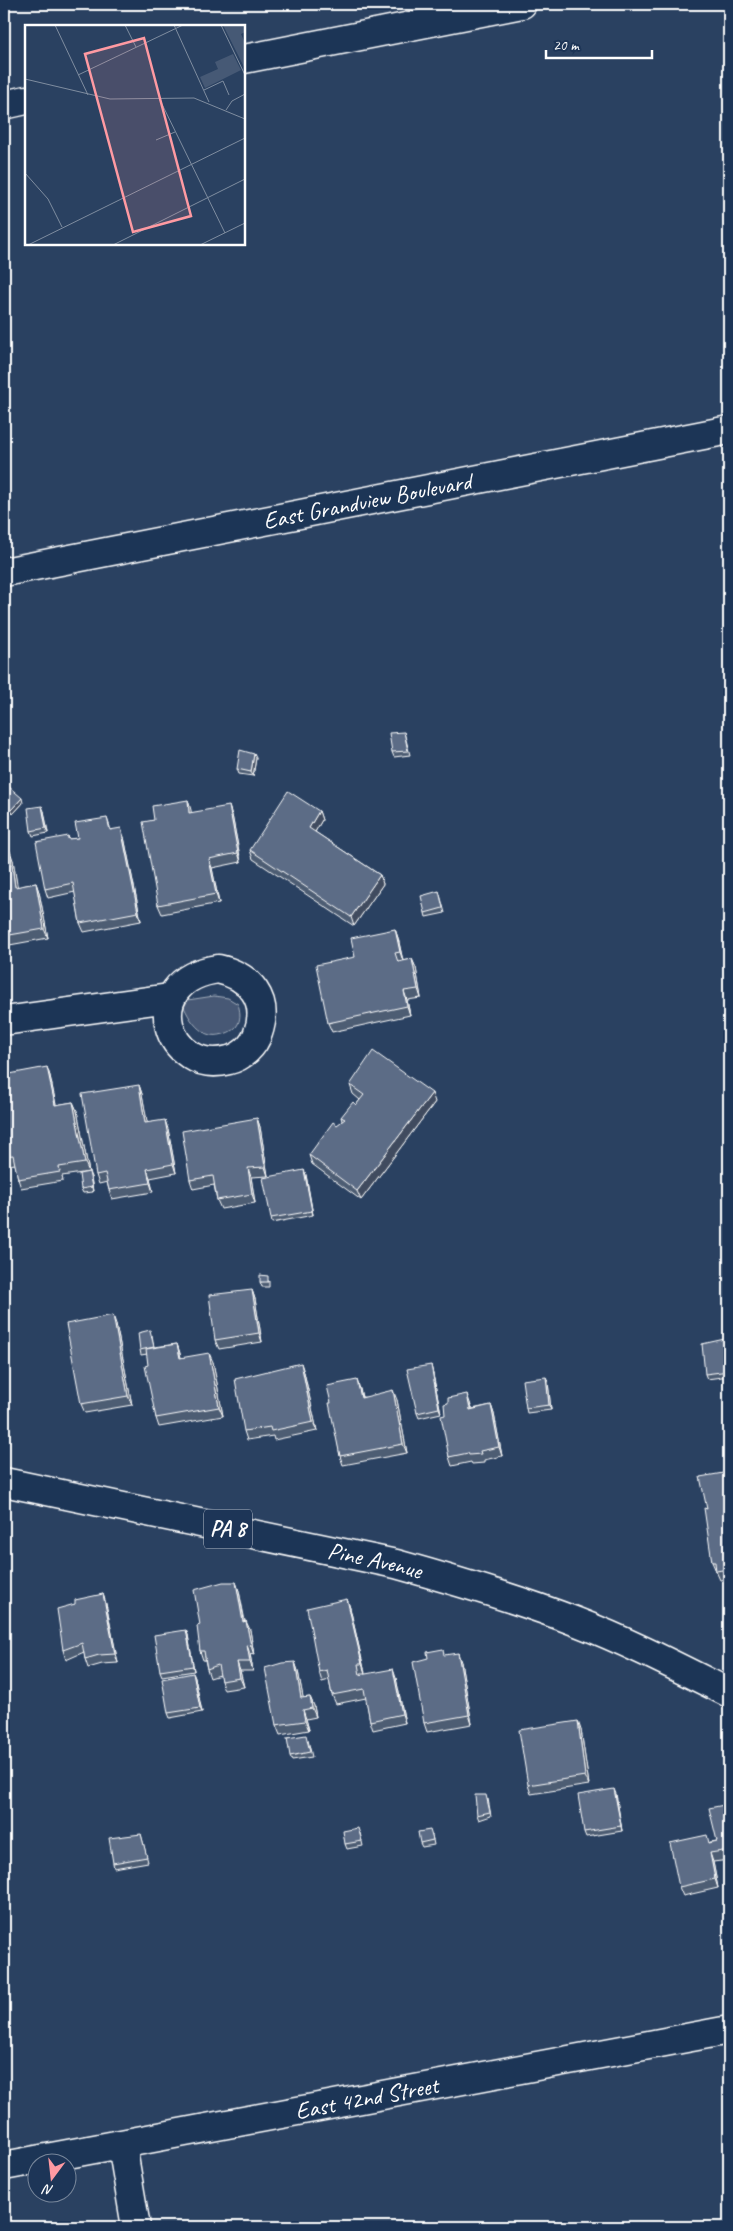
<svg xmlns="http://www.w3.org/2000/svg" width="733" height="2231" viewBox="0 0 733 2231" font-family="Caveat,sans-serif">
	<style>
		.green { fill: #465975; stroke: #a2acba }
		.lines { fill: none; stroke-linecap: round; stroke-linejoin: round }
		.minor-casing { stroke: #fff; stroke-width: 31 }
		.major-casing { stroke: #fff; stroke-width: 31 }
		.minor { stroke: #1d3557; stroke-width: 28 }
		.major { stroke: #1d3557; stroke-width: 28 }
		.wall { fill: #4e5d73; stroke: #fff }
		.shaded-wall { fill: #404c5e; stroke: #fff }
		.building { fill: #5b6c86; stroke: #fff }
		.labels { text-anchor: middle; dominant-baseline: central; stroke-width: 4; stroke-linejoin: round; paint-order: stroke }
		.shield { fill: #1d3557; stroke: #bbc2cd; stroke-width: 1 }
		.shield-label { font-size: 22px; font-weight: bold; fill: #fff }
		.street-label { font-size: 24px; fill: #fff; stroke: #1d3557 }
		.inset-road { fill: none; stroke: #7f8da0; stroke-width: 1 }
		.view { fill: #ff9aa2; fill-opacity: 0.15; stroke: #ff9aa2; stroke-width: 2.5 }
		.inset-edge { fill: none; stroke: #fff; stroke-width: 2.5 }
	</style>
	<rect width="100%" height="100%" fill="#2a4161"/>
	<filter id="ink" filterUnits="userSpaceOnUse"><feTurbulence type="fractalNoise" baseFrequency=".02" numOctaves="2"/><feDisplacementMap in="SourceGraphic" scale="10" xChannelSelector="R" yChannelSelector="G"/><feConvolveMatrix kernelMatrix="1 2 1 2 8 2 1 2 1" color-interpolation-filters="sRGB"/></filter>
	<g filter="url(#ink)">
		<path class="green" d="M 214,996 L 228,998 L 238,1004 C 240,1011 241,1017 238,1024 C 234,1033 216,1038 207,1034 C 196,1029 189,1018 184,1007 L 188,1000 Z"/>
		<g class="lines">
			<g class="minor-casing">
				<g id="minor">
					<path d="M 244,59 L 522,4"/>
					<path d="M 4,105 L 26,100"/>
					<path id="s1" d="M 4,572 L 729,430"/>
					<path d="M 218,969 C 250,976 270,999 258,1033 C 254,1046 242,1057 229,1060 C 167,1077 135,980 218,969 Z"/>
					<path d="M 4,1021 L 169,998"/>
					<path d="M 122,2145 L 136,2227"/>
					<path id="s2" d="M 4,2166 L 729,2030"/>
				</g>
			</g>
			<g class="major-casing">
				<g id="major">
					<path id="s3" d="M 4,1482 L 396,1564 C 457,1581 518,1599 577,1622 C 629,1642 679,1668 729,1693"/>
				</g>
			</g>
			<use href="#minor" class="minor"/>
			<use href="#major" class="major"/>
		</g>
		<g class="wall">
			<path d="M 404,732 L 410,755 L 394,757 L 392,752 Z"/>
			<path d="M 256,758 L 253,776 L 239,774 L 237,769 Z"/>
			<path d="M 4,792 L 23,803 L 13,814 L 4,806 Z"/>
			<path d="M 188,800 L 191,813 L 232,815 L 241,862 L 212,868 L 219,903 L 162,914 L 158,905 L 154,820 Z"/>
			<path d="M 44,811 L 48,833 L 33,836 L 31,831 Z"/>
			<path d="M 319,811 L 322,820 L 315,832 L 380,875 L 383,884 L 354,926 L 253,859 L 250,850 Z"/>
			<path d="M 107,818 L 111,830 L 124,837 L 141,921 L 84,932 L 80,923 L 75,892 L 48,898 L 45,889 L 68,836 L 69,839 L 78,838 Z"/>
			<path d="M 4,852 L 13,860 L 17,887 L 36,883 L 39,892 L 48,938 L 4,946 Z"/>
			<path d="M 439,891 L 445,913 L 426,917 L 425,913 Z"/>
			<path d="M 395,929 L 398,938 L 403,961 L 412,959 L 416,968 L 421,998 L 407,1000 L 410,1015 L 332,1032 L 328,1023 L 355,957 Z"/>
			<path d="M 47,1067 L 50,1076 L 56,1105 L 73,1102 L 77,1111 L 89,1172 L 62,1176 L 63,1181 L 21,1188 L 18,1179 L 15,1164 L 8,1165 L 5,1156 Z"/>
			<path d="M 139,1085 L 142,1094 L 147,1123 L 168,1129 L 176,1173 L 150,1178 L 153,1192 L 112,1199 L 109,1190 L 107,1182 L 99,1184 L 96,1175 Z"/>
			<path d="M 350,1085 L 435,1102 L 361,1200 L 312,1164 L 309,1155 L 342,1121 L 341,1117 L 356,1105 L 360,1100 L 353,1094 Z"/>
			<path d="M 257,1118 L 260,1127 L 268,1176 L 251,1177 L 255,1203 L 221,1209 L 217,1200 L 214,1185 L 193,1189 L 190,1180 Z"/>
			<path d="M 304,1170 L 306,1175 L 313,1215 L 272,1223 L 271,1218 Z"/>
			<path d="M 91,1177 L 93,1192 L 83,1193 L 81,1189 Z"/>
			<path d="M 269,1281 L 269,1287 L 262,1287 L 260,1282 Z"/>
			<path d="M 252,1290 L 255,1299 L 262,1342 L 219,1349 L 215,1340 Z"/>
			<path d="M 116,1324 L 132,1405 L 85,1413 L 81,1404 Z"/>
			<path d="M 152,1335 L 154,1347 L 177,1344 L 181,1358 L 213,1362 L 223,1416 L 159,1427 L 156,1418 L 147,1354 L 141,1355 L 140,1350 Z"/>
			<path d="M 729,1338 L 729,1376 L 707,1379 L 705,1374 Z"/>
			<path d="M 432,1370 L 441,1413 L 419,1418 L 417,1413 Z"/>
			<path d="M 304,1372 L 317,1431 L 274,1440 L 273,1436 L 247,1440 L 244,1431 Z"/>
			<path d="M 546,1377 L 548,1382 L 551,1410 L 527,1413 L 526,1408 Z"/>
			<path d="M 360,1389 L 362,1397 L 397,1400 L 407,1453 L 343,1465 L 340,1456 L 331,1403 Z"/>
			<path d="M 470,1403 L 472,1409 L 491,1405 L 494,1414 L 502,1456 L 484,1460 L 484,1463 L 472,1464 L 471,1462 L 452,1466 L 449,1457 L 445,1415 Z"/>
			<path d="M 729,1472 L 729,1579 L 720,1580 L 712,1562 L 707,1509 Z"/>
			<path d="M 236,1582 L 239,1591 L 245,1621 L 250,1630 L 254,1655 L 250,1654 L 253,1671 L 240,1671 L 244,1687 L 224,1690 L 221,1681 L 220,1675 L 210,1678 L 207,1669 L 205,1660 L 203,1660 L 200,1651 L 200,1625 Z"/>
			<path d="M 103,1594 L 106,1604 L 118,1663 L 102,1664 L 88,1668 L 85,1659 L 84,1652 L 66,1660 L 63,1650 L 75,1604 Z"/>
			<path d="M 347,1599 L 350,1608 L 365,1673 L 361,1673 L 361,1675 L 396,1678 L 405,1723 L 373,1730 L 370,1721 L 366,1698 L 336,1704 L 332,1695 L 329,1680 L 322,1682 L 319,1672 Z"/>
			<path d="M 186,1630 L 188,1635 L 194,1671 L 162,1676 L 160,1671 Z"/>
			<path d="M 445,1655 L 461,1662 L 472,1724 L 427,1732 L 424,1723 Z"/>
			<path d="M 295,1662 L 298,1671 L 303,1698 L 310,1697 L 314,1706 L 316,1717 L 306,1719 L 309,1730 L 280,1735 L 276,1725 Z"/>
			<path d="M 193,1673 L 195,1678 L 202,1712 L 170,1718 L 168,1713 Z"/>
			<path d="M 581,1730 L 589,1785 L 531,1794 L 528,1785 Z"/>
			<path d="M 308,1740 L 312,1757 L 292,1760 L 290,1756 Z"/>
			<path d="M 616,1794 L 622,1831 L 586,1837 L 584,1832 Z"/>
			<path d="M 488,1799 L 491,1816 L 479,1820 L 477,1815 Z"/>
			<path d="M 729,1804 L 729,1860 L 713,1862 L 718,1888 L 683,1896 L 679,1887 L 710,1842 L 717,1841 Z"/>
			<path d="M 360,1833 L 363,1846 L 347,1849 L 345,1844 Z"/>
			<path d="M 141,1834 L 148,1862 L 114,1868 L 113,1863 Z"/>
			<path d="M 432,1835 L 434,1845 L 422,1847 L 420,1843 Z"/>
		</g>
		<g class="shaded-wall">
			<path d="M 254,754 L 256,758 L 253,776 L 251,772 Z"/>
			<path d="M 22,798 L 23,803 L 13,814 L 11,810 Z"/>
			<path d="M 188,800 L 191,810 L 192,822 L 189,813 Z"/>
			<path d="M 42,806 L 44,811 L 48,833 L 46,828 Z"/>
			<path d="M 229,806 L 232,815 L 241,862 L 238,853 Z"/>
			<path d="M 319,811 L 322,820 L 312,837 L 309,828 Z"/>
			<path d="M 121,828 L 124,837 L 141,921 L 138,912 Z"/>
			<path d="M 10,851 L 13,860 L 19,896 L 15,887 Z"/>
			<path d="M 209,859 L 212,868 L 219,903 L 216,894 Z"/>
			<path d="M 380,875 L 383,884 L 354,926 L 351,917 Z"/>
			<path d="M 36,883 L 39,892 L 48,938 L 44,929 Z"/>
			<path d="M 395,929 L 398,938 L 403,961 L 400,952 Z"/>
			<path d="M 412,959 L 416,968 L 421,998 L 418,989 Z"/>
			<path d="M 404,991 L 407,1000 L 410,1015 L 407,1006 Z"/>
			<path d="M 47,1067 L 50,1076 L 58,1114 L 55,1105 Z"/>
			<path d="M 139,1085 L 142,1094 L 149,1132 L 145,1123 Z"/>
			<path d="M 432,1093 L 435,1102 L 361,1200 L 357,1191 Z"/>
			<path d="M 73,1102 L 77,1111 L 89,1172 L 85,1163 Z"/>
			<path d="M 257,1118 L 260,1127 L 268,1176 L 265,1167 Z"/>
			<path d="M 165,1120 L 168,1129 L 176,1173 L 173,1164 Z"/>
			<path d="M 248,1168 L 251,1177 L 255,1203 L 252,1194 Z"/>
			<path d="M 147,1169 L 150,1178 L 153,1192 L 150,1183 Z"/>
			<path d="M 304,1170 L 306,1175 L 313,1215 L 312,1211 Z"/>
			<path d="M 89,1172 L 91,1177 L 93,1192 Z"/>
			<path d="M 252,1290 L 255,1299 L 262,1342 L 259,1333 Z"/>
			<path d="M 113,1315 L 116,1324 L 132,1405 L 128,1396 Z"/>
			<path d="M 177,1344 L 180,1353 L 183,1367 L 180,1358 Z"/>
			<path d="M 209,1353 L 213,1362 L 223,1416 L 219,1407 Z"/>
			<path d="M 301,1363 L 304,1372 L 317,1431 L 313,1422 Z"/>
			<path d="M 431,1365 L 432,1370 L 441,1413 L 439,1408 Z"/>
			<path d="M 546,1377 L 548,1382 L 551,1410 L 549,1405 Z"/>
			<path d="M 357,1380 L 360,1389 L 364,1407 L 361,1398 Z"/>
			<path d="M 393,1390 L 397,1400 L 407,1453 L 403,1444 Z"/>
			<path d="M 467,1394 L 470,1403 L 473,1419 L 470,1410 Z"/>
			<path d="M 491,1405 L 494,1414 L 502,1456 L 499,1447 Z"/>
			<path d="M 236,1582 L 239,1591 L 246,1631 L 243,1622 Z"/>
			<path d="M 103,1594 L 106,1604 L 118,1663 L 115,1654 Z"/>
			<path d="M 347,1599 L 350,1608 L 365,1673 L 362,1664 Z"/>
			<path d="M 246,1621 L 250,1630 L 254,1655 L 251,1646 Z"/>
			<path d="M 186,1630 L 188,1635 L 194,1671 L 193,1666 Z"/>
			<path d="M 247,1645 L 250,1654 L 253,1671 L 250,1662 Z"/>
			<path d="M 458,1653 L 461,1662 L 472,1724 L 469,1715 Z"/>
			<path d="M 237,1662 L 240,1671 L 244,1687 L 240,1678 Z"/>
			<path d="M 295,1662 L 298,1671 L 305,1707 L 301,1698 Z"/>
			<path d="M 393,1669 L 396,1678 L 405,1723 L 402,1714 Z"/>
			<path d="M 193,1673 L 195,1678 L 202,1712 L 200,1708 Z"/>
			<path d="M 310,1697 L 314,1706 L 316,1717 L 312,1708 Z"/>
			<path d="M 303,1710 L 306,1719 L 309,1730 L 305,1721 Z"/>
			<path d="M 578,1721 L 581,1730 L 589,1785 L 585,1776 Z"/>
			<path d="M 614,1789 L 616,1794 L 622,1831 L 621,1826 Z"/>
			<path d="M 710,1853 L 713,1862 L 718,1888 L 715,1879 Z"/>
		</g>
		<g class="building">
			<path d="M 404,732 L 408,751 L 392,752 L 389,733 Z"/>
			<path d="M 240,750 L 254,754 L 251,772 L 237,769 Z"/>
			<path d="M 8,786 L 22,798 L 11,810 L 4,803 L 4,792 Z"/>
			<path d="M 288,791 L 319,811 L 309,828 L 380,875 L 351,917 L 250,850 Z"/>
			<path d="M 188,800 L 189,813 L 229,806 L 238,853 L 209,859 L 216,894 L 158,905 L 143,822 L 154,820 L 152,806 Z"/>
			<path d="M 42,806 L 46,828 L 31,831 L 28,808 Z"/>
			<path d="M 107,818 L 110,830 L 121,828 L 138,912 L 80,923 L 73,883 L 45,889 L 36,842 L 68,836 L 68,839 L 78,838 L 75,823 Z"/>
			<path d="M 10,851 L 15,887 L 36,883 L 44,929 L 4,936 L 4,852 Z"/>
			<path d="M 439,891 L 443,908 L 425,913 L 421,896 Z"/>
			<path d="M 395,929 L 400,952 L 395,953 L 398,962 L 412,959 L 418,989 L 404,991 L 407,1006 L 328,1023 L 316,965 L 355,957 L 351,938 Z"/>
			<path d="M 373,1051 L 432,1093 L 357,1191 L 309,1155 L 333,1122 L 337,1125 L 345,1119 L 341,1117 L 353,1102 L 356,1105 L 364,1095 L 350,1085 Z"/>
			<path d="M 47,1067 L 55,1105 L 73,1102 L 85,1163 L 59,1167 L 60,1172 L 18,1179 L 13,1155 L 5,1156 L 4,1151 L 4,1075 Z"/>
			<path d="M 139,1085 L 145,1123 L 165,1120 L 173,1164 L 147,1169 L 150,1183 L 109,1190 L 105,1173 L 96,1175 L 82,1094 Z"/>
			<path d="M 257,1118 L 265,1167 L 248,1168 L 252,1194 L 217,1200 L 213,1176 L 190,1180 L 182,1131 Z"/>
			<path d="M 304,1170 L 312,1211 L 271,1218 L 263,1178 Z"/>
			<path d="M 89,1172 L 92,1187 L 81,1189 L 79,1174 Z"/>
			<path d="M 260,1275 L 268,1276 L 268,1282 L 260,1282 Z"/>
			<path d="M 252,1290 L 259,1333 L 215,1340 L 209,1295 Z"/>
			<path d="M 113,1315 L 128,1396 L 81,1404 L 66,1324 Z"/>
			<path d="M 150,1330 L 154,1347 L 140,1350 L 138,1333 Z"/>
			<path d="M 729,1338 L 729,1371 L 705,1374 L 702,1344 Z"/>
			<path d="M 177,1344 L 180,1358 L 209,1353 L 219,1407 L 156,1418 L 145,1366 L 148,1365 L 146,1349 Z"/>
			<path d="M 301,1363 L 313,1422 L 271,1431 L 270,1427 L 244,1431 L 235,1379 Z"/>
			<path d="M 431,1365 L 439,1408 L 417,1413 L 407,1369 Z"/>
			<path d="M 546,1377 L 549,1405 L 526,1408 L 522,1380 Z"/>
			<path d="M 357,1380 L 361,1398 L 393,1390 L 403,1444 L 340,1456 L 329,1403 L 331,1403 L 327,1386 Z"/>
			<path d="M 467,1394 L 470,1410 L 491,1405 L 499,1447 L 480,1451 L 481,1454 L 469,1455 L 468,1453 L 449,1457 L 441,1416 L 445,1415 L 444,1404 L 448,1403 L 448,1398 Z"/>
			<path d="M 729,1472 L 729,1569 L 716,1571 L 715,1562 L 712,1562 L 704,1508 L 707,1509 L 700,1477 Z"/>
			<path d="M 223,1582 L 236,1582 L 243,1622 L 246,1621 L 251,1646 L 247,1645 L 250,1662 L 237,1662 L 240,1678 L 221,1681 L 218,1665 L 207,1669 L 204,1651 L 200,1651 L 197,1626 L 200,1625 L 194,1590 Z"/>
			<path d="M 103,1594 L 115,1654 L 99,1655 L 85,1659 L 82,1643 L 63,1650 L 57,1609 L 75,1604 L 75,1600 Z"/>
			<path d="M 347,1599 L 362,1664 L 358,1664 L 360,1675 L 393,1669 L 402,1714 L 370,1721 L 364,1689 L 332,1695 L 327,1670 L 319,1672 L 307,1608 Z"/>
			<path d="M 186,1630 L 193,1666 L 160,1671 L 154,1635 Z"/>
			<path d="M 443,1649 L 444,1655 L 458,1653 L 469,1715 L 424,1723 L 413,1662 L 428,1658 L 427,1652 Z"/>
			<path d="M 295,1662 L 301,1698 L 310,1697 L 312,1708 L 303,1710 L 305,1721 L 276,1725 L 265,1668 L 282,1663 Z"/>
			<path d="M 193,1673 L 200,1708 L 168,1713 L 162,1679 Z"/>
			<path d="M 578,1721 L 585,1776 L 528,1785 L 519,1730 Z"/>
			<path d="M 306,1735 L 310,1752 L 290,1756 L 287,1738 Z"/>
			<path d="M 614,1789 L 621,1826 L 584,1832 L 578,1795 Z"/>
			<path d="M 475,1795 L 486,1795 L 490,1812 L 477,1815 Z"/>
			<path d="M 729,1804 L 729,1850 L 710,1853 L 715,1879 L 679,1887 L 670,1843 L 707,1835 L 709,1843 L 717,1841 L 709,1808 Z"/>
			<path d="M 358,1828 L 362,1841 L 345,1844 L 343,1831 Z"/>
			<path d="M 430,1830 L 433,1840 L 420,1843 L 418,1832 Z"/>
			<path d="M 141,1834 L 147,1857 L 113,1863 L 109,1838 Z"/>
		</g>
	</g>
	<g class="labels">
		<rect class="shield" x="204" y="1509.5" width="48" height="39" rx="4"/>
		<g class="shield-label">
			<text x="228" y="1529">PA 8</text>
		</g>
		<g class="street-label">
			<text stroke="none"><textPath href="#s1" startOffset="370">East Grandview Boulevard</textPath></text>
			<text stroke="none"><textPath href="#s3" startOffset="379">Pine Avenue</textPath></text>
			<text stroke="none"><textPath href="#s2" startOffset="369">East 42nd Street</textPath></text>
		</g>
	</g>
	<g transform="translate(25 25)">
		<rect width="220" height="220" fill="#2a4161"/>
		<path d="M 198,0 L 220,0 L 220,7 L 216,9 L 220,18 L 220,44 ZM 208,29 L 216,45 L 180,63 L 175,52 L 193,44 L 190,37 Z" fill="#465975"/>
		<path class="inset-road" d="M 30,0 L 63,70M 100,0 L 111,22M 149,0 L 184,77M 196,0 L 220,50M 53,50 L 158,0M 0,54 L 85,74 L 169,73 L 220,94M 179,65 L 198,56 L 204,70M 134,73 L 200,208M 201,85 L 207,76 L 220,69M 131,115 L 150,107M 0,148 L 23,174 L 37,202M 3,220 L 220,113M 88,220 L 220,154M 175,220 L 220,198"/>
		<path class="view" d="M 119,13 L 166,191 L 108,207 L 60,29 Z"/>
		<rect width="220" height="220" class="inset-edge"/>
	</g>
	<rect width="733" height="2231" fill="none" stroke="#1d3557" stroke-width="20"/>
	<rect x="10" y="10" width="713" height="2211" fill="none" stroke="#fff" stroke-width="2" filter="url(#ink)"/>
	<g transform="translate(52 2178) rotate(195)"><circle r="24" fill="#1d3557" stroke="#77869a"/>
	<path d="M0-4L9 19L0 12L-9 19Z" fill="#ff9aa2"/>
	<text y="-8" font-size="14" font-weight="bold" text-anchor="middle" fill="#ffffff">N</text>
	</g>
	<path d="M546 50v8h106v-8" fill="none" stroke="#ffffff" stroke-width="2.5"/>
	<text x="553" y="50" font-size="15" fill="#ffffff" stroke="#1d3557" stroke-width="4" paint-order="stroke">20 m</text>
</svg>
